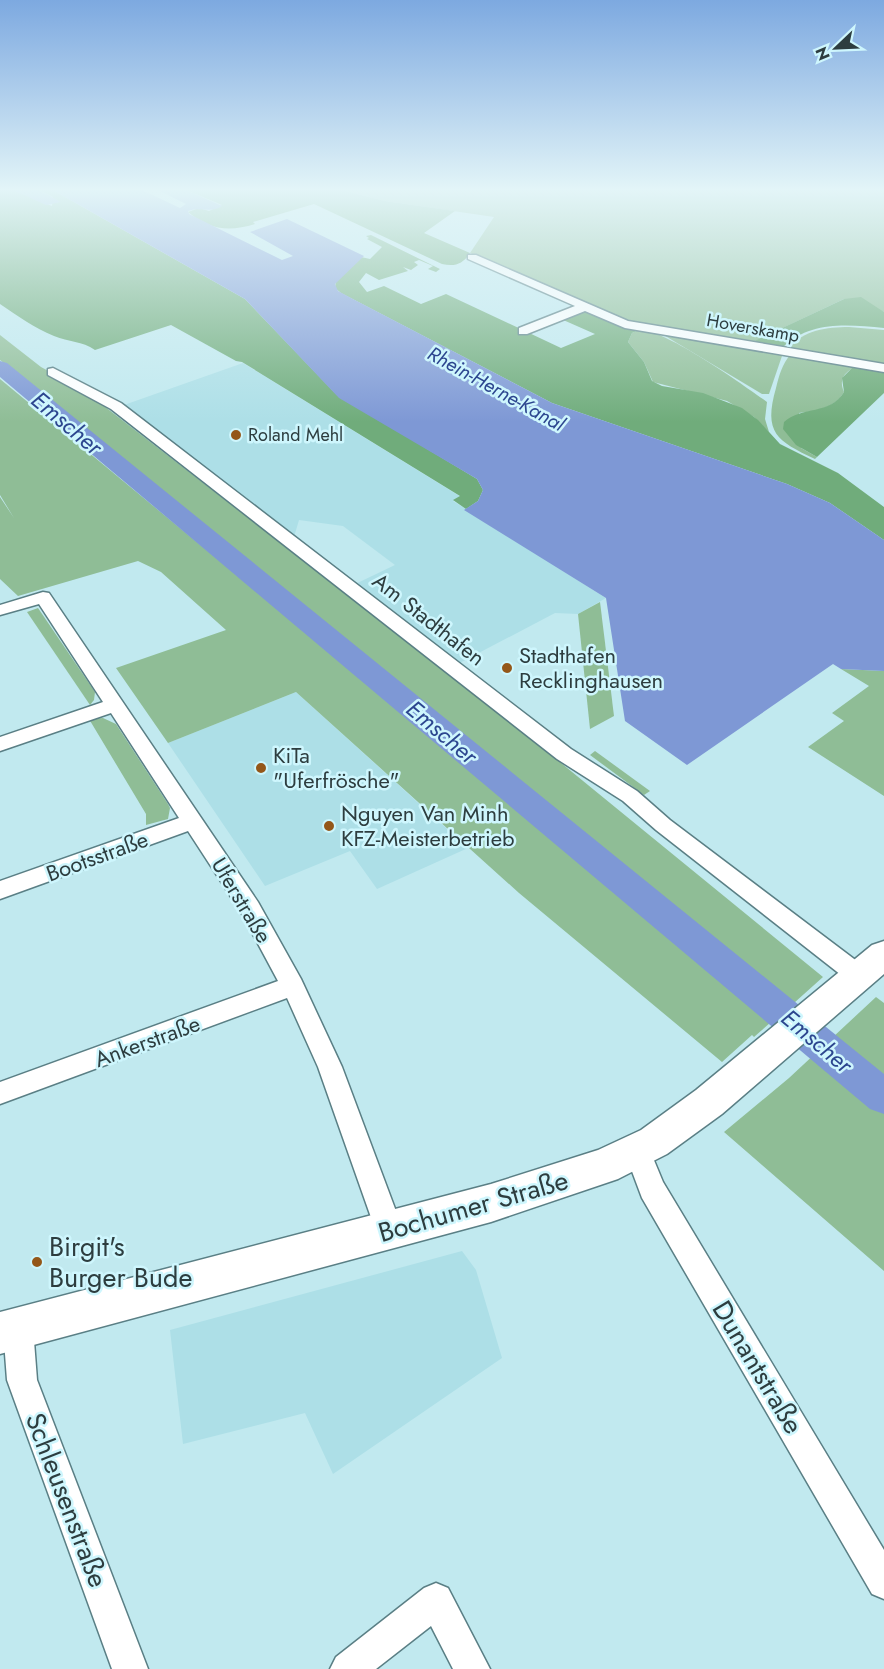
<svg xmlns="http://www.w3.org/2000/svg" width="884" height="1669" viewBox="0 0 884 1669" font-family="Jost,sans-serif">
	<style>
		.built { fill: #addfe7 }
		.green { fill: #8fbd96 }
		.forest { fill: #70ac7b }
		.water { fill: #7e98d5 }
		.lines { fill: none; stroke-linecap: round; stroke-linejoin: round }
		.river { fill: #7e98d5; fill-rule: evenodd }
		.minor-casing { stroke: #5a7f85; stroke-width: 3 }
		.secondary-casing { stroke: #5a7f85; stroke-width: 3 }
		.minor { fill: #fff; fill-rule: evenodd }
		.secondary { fill: #fff; fill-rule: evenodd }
		.poi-dot { fill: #945719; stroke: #cef6fd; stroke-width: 2 }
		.labels { text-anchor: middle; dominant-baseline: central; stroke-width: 5; stroke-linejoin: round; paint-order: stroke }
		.far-street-label { font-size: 18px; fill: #2d3d3f; stroke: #cef6fd }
		.far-poi-label { font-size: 18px; fill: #2d3d3f; stroke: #cef6fd; text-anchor: start }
		.far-water-label { font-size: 20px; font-style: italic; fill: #2c468f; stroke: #cef6fd }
		.street-label { font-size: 22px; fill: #2d3d3f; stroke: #cef6fd }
		.poi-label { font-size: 22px; fill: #2d3d3f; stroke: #cef6fd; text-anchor: start }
		.water-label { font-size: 24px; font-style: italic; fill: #2c468f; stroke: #cef6fd }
		.near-street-label { font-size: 27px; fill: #2d3d3f; stroke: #cef6fd }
		.near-poi-label { font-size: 27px; fill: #2d3d3f; stroke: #cef6fd; text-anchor: start }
	</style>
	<rect width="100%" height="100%" fill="#c1e9ef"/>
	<g class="built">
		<path d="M 243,363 L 461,497 L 453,501 L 466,509 L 465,510 L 606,598 L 578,614 L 555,613 L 452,667 L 349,587 L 395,565 L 343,526 L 299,520 L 294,537 L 124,405 Z"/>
		<path d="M 296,692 L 468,848 L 377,889 L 350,851 L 265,886 L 168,743 Z"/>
		<path d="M 462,1251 L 476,1270 L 502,1358 L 333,1474 L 305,1413 L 183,1444 L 170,1330 Z"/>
	</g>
	<g class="green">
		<path d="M 338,189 L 884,189 L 884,312 L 844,299 L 753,342 L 624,322 L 470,253 L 494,217 L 385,201 Z"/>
		<path d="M 849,327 L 884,330 L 884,366 L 789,348 C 803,330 827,327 849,327 Z"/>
		<path d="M 641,329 C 671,334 736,380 763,399 L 767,402 L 765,419 L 769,432 L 754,417 L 727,401 L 653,382 L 644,362 L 628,342 L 632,333 Z"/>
		<path d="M 662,334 L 783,353 L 769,394 L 762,394 Z"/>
		<path d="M 0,335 L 41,367 L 82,389 L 233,506 L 528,736 L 823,977 L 794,1003 L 0,360 Z"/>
		<path d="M 791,354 L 858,365 C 846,372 838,377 844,392 C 835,408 816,411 799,413 L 801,448 L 817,457 L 815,459 C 777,441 763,433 776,388 C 779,376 782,364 791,354 Z"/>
		<path d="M 0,379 L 577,857 L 771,1022 L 754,1037 L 752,1035 L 722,1062 L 519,893 L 296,692 L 168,743 L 116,668 L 226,630 L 161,572 L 138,561 L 18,596 L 0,579 L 0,497 L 14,518 L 0,495 Z"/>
		<path d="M 600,602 L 614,716 L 590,729 L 578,614 Z"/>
		<path d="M 38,608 L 95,692 L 94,700 L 90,705 L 27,612 Z"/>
		<path d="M 841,669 L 884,671 L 884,796 L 808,747 L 844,721 L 832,713 L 869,686 Z"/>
		<path d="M 103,718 L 116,724 L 168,804 L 170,808 L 168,819 L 146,825 L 146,814 L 89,719 Z"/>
		<path d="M 595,751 L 650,791 L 644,795 L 590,755 Z"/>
		<path d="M 876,997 L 884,1003 L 884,1271 L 724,1132 L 789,1078 Z"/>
	</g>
	<g class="forest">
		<path d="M 0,189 L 11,189 L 52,206 L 53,197 L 37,189 L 51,189 L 245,299 L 336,394 L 477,479 L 483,490 L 478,501 L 466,509 L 453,500 L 460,496 L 242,362 L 236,361 L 171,325 L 95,350 C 82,341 69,342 54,336 C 34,328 18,316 0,304 Z"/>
		<path d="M 184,189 L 338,189 L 385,201 L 455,211 L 424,233 L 470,253 C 463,264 455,267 442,264 L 314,204 L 253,222 L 255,224 C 229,232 209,230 188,212 L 199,208 L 209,211 L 222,205 Z"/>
		<path d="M 371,235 L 440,269 L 436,272 L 428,269 L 433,266 L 419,260 L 414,262 L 418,265 L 411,270 L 403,267 L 408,271 L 379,280 L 366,273 L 359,282 L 367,292 L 384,286 L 421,304 L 446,294 L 561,348 L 595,334 L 561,319 L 583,310 L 641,329 L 632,333 L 628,342 L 644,362 L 652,381 L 662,386 L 703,393 L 742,408 L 758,420 L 780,444 L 838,473 L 884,507 L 884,540 L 830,503 L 787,484 L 552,403 L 341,293 L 335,288 L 336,280 L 361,257 L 370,259 L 382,247 L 367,239 L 369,238 L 366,236 Z"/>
		<path d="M 861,297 L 884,312 L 884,328 C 848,325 811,320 782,348 L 748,344 L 844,299 Z"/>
		<path d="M 854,366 L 884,369 L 884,393 L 817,457 L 796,445 L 783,429 L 784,422 C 802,406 830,415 844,392 L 842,378 Z"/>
	</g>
	<g class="water">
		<path d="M 11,189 L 37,189 L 61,202 L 46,205 Z"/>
		<path d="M 51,189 L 140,189 L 180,208 L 186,204 L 156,189 L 184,189 L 222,206 C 210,214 201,206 188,211 L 189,214 L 282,260 L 293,256 L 250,232 L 287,219 L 364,256 L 335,284 L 338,291 L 351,298 L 552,403 L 787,484 L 830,503 L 884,540 L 884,671 L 841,669 L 833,664 L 687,765 L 625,721 L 606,598 L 464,510 L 478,501 L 483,490 L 477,479 L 339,398 L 245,299 Z"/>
	</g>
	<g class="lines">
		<path class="river" d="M 0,361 L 7,363 L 884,1074 L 884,1114 L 870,1109 L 0,377 Z"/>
		<g class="minor-casing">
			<g id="minor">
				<path d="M 468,255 L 476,255 L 628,321 L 884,364 L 884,372 L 625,328 L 585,311 L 527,334 L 519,334 L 519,328 L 575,306 L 468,259 Z"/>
				<path d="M 53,368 L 121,403 L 571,749 L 637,791 L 670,820 L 866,968 L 870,975 L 866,982 L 858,985 L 850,982 L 656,830 L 623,801 L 557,759 L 111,409 L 48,375 L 48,369 Z"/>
				<path d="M 43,592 L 49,593 L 258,902 L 301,979 L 342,1067 L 403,1230 L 399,1240 L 389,1244 L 379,1240 L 318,1067 L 287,998 L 0,1104 L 0,1082 L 278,981 L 242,914 L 188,831 L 0,899 L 0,881 L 179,818 L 111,713 L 0,751 L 0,737 L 103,702 L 39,604 L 0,615 L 0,605 Z"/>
				<path d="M 637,1138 L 646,1141 L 663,1182 L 884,1550 L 884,1599 L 872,1594 L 642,1198 L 624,1150 L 628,1141 Z"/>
				<path d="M 18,1313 L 28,1318 L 33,1328 L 37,1380 L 148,1669 L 112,1669 L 7,1380 L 3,1328 L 8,1318 Z"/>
				<path d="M 436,1583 L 448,1588 L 490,1669 L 453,1669 L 431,1626 L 376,1669 L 330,1669 L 336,1657 L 424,1588 Z"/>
			</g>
		</g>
		<g class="secondary-casing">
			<path id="secondary" d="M 884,941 L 884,974 L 722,1114 L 667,1154 L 618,1179 L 491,1222 L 0,1354 L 0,1312 L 491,1184 L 598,1150 L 641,1130 L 696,1090 L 872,945 Z"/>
		</g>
		<use href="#minor" class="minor"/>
		<use href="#secondary" class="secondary"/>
	</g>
	<linearGradient id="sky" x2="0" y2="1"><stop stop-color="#7da9e0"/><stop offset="0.45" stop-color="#e3f5f8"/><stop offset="1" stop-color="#e3f5f8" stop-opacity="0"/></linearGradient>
	<rect width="884" height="422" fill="url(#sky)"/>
	<g class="poi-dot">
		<circle cx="236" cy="435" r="6"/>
		<circle cx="507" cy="668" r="6"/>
		<circle cx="261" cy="768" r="6"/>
		<circle cx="329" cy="826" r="6"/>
		<circle cx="37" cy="1262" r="6"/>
	</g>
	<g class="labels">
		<g class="far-street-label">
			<text transform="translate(753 328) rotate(10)">Hoverskamp</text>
		</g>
		<g class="far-poi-label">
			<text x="248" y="435">Roland Mehl</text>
		</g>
		<g class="far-water-label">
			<text transform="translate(496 389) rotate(29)">Rhein-Herne-Kanal</text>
		</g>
		<g class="street-label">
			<text transform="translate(429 619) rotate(38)">Am Stadthafen</text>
			<text transform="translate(97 856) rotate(-20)">Bootsstraße</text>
			<text transform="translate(242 900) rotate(59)">Uferstraße</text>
			<text transform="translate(147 1041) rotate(-20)">Ankerstraße</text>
		</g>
		<g class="poi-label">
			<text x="519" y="655">Stadthafen<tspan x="519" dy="25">Recklinghausen</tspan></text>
			<text x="273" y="755">KiTa<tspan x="273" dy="25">"Uferfrösche"</tspan></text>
			<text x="341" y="813">Nguyen Van Minh<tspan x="341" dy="25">KFZ-Meisterbetrieb</tspan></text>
		</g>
		<g class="water-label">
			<text transform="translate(67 423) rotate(40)">Emscher</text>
			<text transform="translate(442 732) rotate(40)">Emscher</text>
			<text transform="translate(817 1041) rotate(40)">Emscher</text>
		</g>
		<g class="near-street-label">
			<text transform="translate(473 1206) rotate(-16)">Bochumer Straße</text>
			<text transform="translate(758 1367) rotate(59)">Dunantstraße</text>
			<text transform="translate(67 1500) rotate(69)">Schleusenstraße</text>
		</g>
		<g class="near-poi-label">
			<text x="49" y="1246">Birgit's<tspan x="49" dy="31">Burger Bude</tspan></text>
		</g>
	</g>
	<g transform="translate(836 48) rotate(247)" stroke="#cef6fd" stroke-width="4.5" paint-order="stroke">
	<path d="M0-4.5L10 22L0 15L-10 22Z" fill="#2d3d3f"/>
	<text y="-9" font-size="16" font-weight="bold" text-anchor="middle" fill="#2d3d3f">N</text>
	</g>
</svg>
